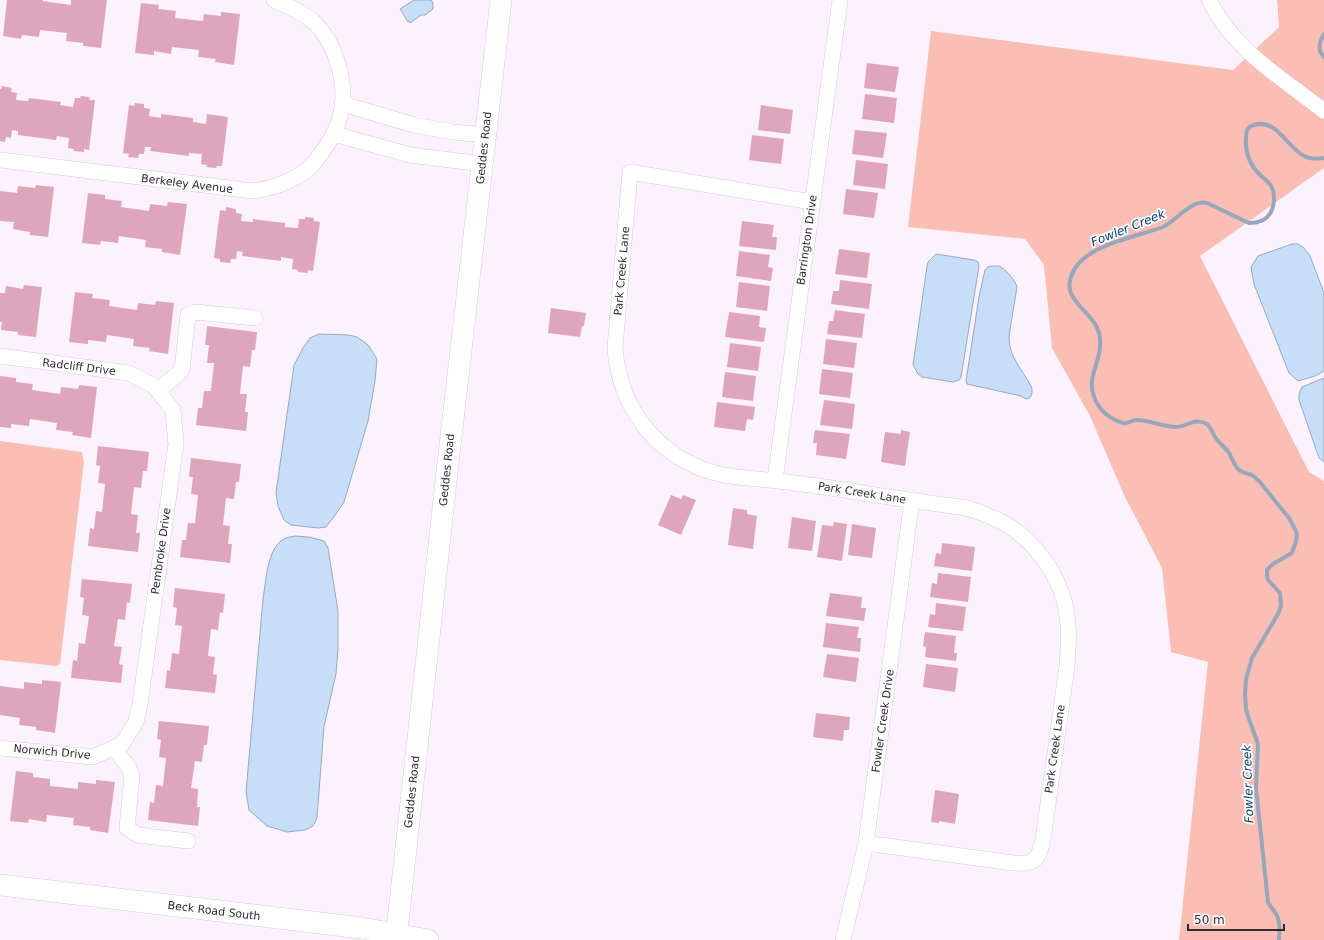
<svg xmlns="http://www.w3.org/2000/svg" width="1324" height="940" viewBox="0 0 1324 940" font-family="'DejaVu Sans',sans-serif">
	<style>
		.green { fill: #fabeb5 }
		.water { fill: #c6def8; stroke: #99a7bd }
		.lines { fill: none; stroke-linecap: round; stroke-linejoin: round }
		.stream { stroke: #99a7bd; stroke-width: 4 }
		.building { fill: #dea5bb }
		.minor-casing { stroke: #dac4e0; stroke-width: 16 }
		.secondary-casing { stroke: #dac4e0; stroke-width: 22 }
		.minor { stroke: #fff; stroke-width: 15 }
		.secondary { stroke: #fff; stroke-width: 21 }
		.labels { text-anchor: middle; dominant-baseline: central; stroke-width: 3.5; stroke-linejoin: round; paint-order: stroke }
		.street-label { font-size: 11px; fill: #302832; stroke: #fff }
		.water-label { font-size: 12px; font-style: italic; fill: #003f71; stroke: #fff }
	</style>
	<rect width="100%" height="100%" fill="#fbf2fd"/>
	<g class="green">
		<path d="M 1277,0 L 1324,0 L 1324,168 L 1200,256 L 1309,472 L 1324,481 L 1324,940 L 1179,940 L 1208,662 L 1171,652 L 1162,568 L 1124,495 L 1090,416 L 1052,348 L 1044,265 L 1025,239 L 908,227 L 931,31 L 1233,70 L 1279,27 Z"/>
		<path d="M 0,441 L 82,452 L 84,462 L 60,664 L 57,666 L 0,660 Z"/>
	</g>
	<g class="water">
		<path d="M 414,0 L 431,0 L 433,3 L 433,9 L 425,15 L 421,15 L 410,23 L 409,21 L 408,22 L 400,9 Z"/>
		<path d="M 1292,244 L 1298,244 L 1304,248 L 1310,256 L 1324,293 L 1324,371 L 1315,376 L 1298,381 L 1289,373 L 1254,284 L 1251,267 L 1258,256 Z"/>
		<path d="M 936,254 L 974,260 L 978,262 L 979,266 L 961,377 L 959,380 L 953,382 L 922,377 L 918,374 L 913,365 L 927,266 L 928,262 Z"/>
		<path d="M 992,266 C 994,266 996,266 999,266 C 1006,269 1015,280 1017,287 L 1009,336 C 1009,359 1022,368 1031,386 C 1033,390 1032,394 1030,398 L 1026,399 L 1021,396 L 967,384 L 966,381 L 979,297 L 985,270 L 988,267 Z"/>
		<path d="M 319,334 L 349,335 L 357,337 L 368,345 L 377,359 L 375,381 L 368,421 L 344,502 L 336,514 L 326,527 L 318,528 L 291,525 L 284,520 L 278,506 L 276,493 L 294,365 L 303,348 L 310,338 Z"/>
		<path d="M 1324,378 L 1324,462 L 1319,458 L 1299,400 L 1299,394 L 1302,387 Z"/>
		<path d="M 295,536 L 309,537 L 324,541 L 328,548 L 338,611 L 338,648 L 336,674 L 324,726 L 317,818 L 313,826 L 305,830 L 287,832 L 267,826 L 249,810 L 246,792 L 263,599 C 266,582 267,545 286,538 C 288,537 292,537 295,536 Z"/>
	</g>
	<g class="lines">
		<g class="stream">
			<path d="M 1324,34 C 1319,42 1317,50 1324,57"/>
			<path d="M 1279,940 C 1279,933 1281,922 1277,916 C 1275,911 1270,907 1268,902 L 1256,788 L 1258,744 L 1249,719 L 1246,709 L 1245,694 L 1246,679 L 1252,658 L 1278,614 L 1281,606 L 1280,593 L 1268,580 L 1267,575 L 1267,570 L 1273,564 L 1292,553 L 1296,541 L 1297,536 L 1296,531 L 1289,518 L 1259,481 C 1256,479 1254,476 1252,475 C 1247,473 1242,473 1238,469 C 1234,465 1232,458 1229,453 C 1225,447 1219,443 1215,437 C 1212,432 1211,426 1205,423 C 1193,418 1186,427 1176,427 C 1163,427 1150,420 1137,420 C 1132,420 1128,424 1123,423 C 1115,421 1105,415 1100,408 C 1080,379 1103,365 1100,339 C 1099,321 1082,312 1073,297 C 1069,291 1069,283 1071,277 C 1080,245 1137,237 1163,227 C 1176,221 1191,199 1207,203 L 1249,223 C 1264,223 1273,216 1274,200 C 1274,196 1274,191 1272,188 C 1270,182 1264,179 1260,175 C 1250,165 1245,153 1246,139 C 1246,134 1246,129 1251,126 C 1276,115 1287,149 1306,157 C 1312,159 1318,159 1324,158"/>
		</g>
	</g>
	<g class="building">
		<path d="M 7,0 L 43,0 L 43,1 L 71,5 L 71,0 L 107,0 L 101,48 L 83,46 L 83,43 L 66,41 L 67,33 L 40,30 L 39,37 L 22,35 L 21,39 L 3,36 Z"/>
		<path d="M 141,3 L 159,5 L 158,9 L 176,11 L 175,18 L 203,21 L 204,14 L 221,16 L 221,12 L 240,14 L 234,65 L 215,62 L 216,59 L 198,57 L 199,50 L 172,47 L 171,54 L 154,51 L 154,55 L 135,53 Z"/>
		<path d="M 867,63 L 899,67 L 895,92 L 864,88 Z"/>
		<path d="M 2,86 L 12,88 L 11,92 L 17,93 L 16,100 L 28,101 L 29,98 L 61,102 L 60,105 L 73,107 L 75,98 L 80,98 L 81,96 L 90,97 L 89,100 L 95,100 L 89,150 L 84,149 L 84,152 L 73,151 L 74,149 L 68,148 L 69,138 L 57,136 L 56,140 L 18,135 L 18,131 L 12,130 L 11,138 L 6,137 L 5,142 L 0,141 L 0,89 L 1,89 Z"/>
		<path d="M 865,94 L 897,98 L 894,123 L 862,119 Z"/>
		<path d="M 135,103 L 144,104 L 144,108 L 150,109 L 149,116 L 161,118 L 161,114 L 193,118 L 193,122 L 206,124 L 207,114 L 228,117 L 222,166 L 217,166 L 216,168 L 206,167 L 207,165 L 201,164 L 202,154 L 189,153 L 189,156 L 150,151 L 151,147 L 145,147 L 144,154 L 139,154 L 138,158 L 128,157 L 129,154 L 123,153 L 129,105 L 134,106 Z"/>
		<path d="M 761,105 L 793,110 L 790,134 L 758,130 Z"/>
		<path d="M 855,130 L 887,133 L 883,158 L 852,154 Z"/>
		<path d="M 752,135 L 784,139 L 781,164 L 749,160 Z"/>
		<path d="M 856,160 L 888,164 L 885,189 L 853,185 Z"/>
		<path d="M 36,185 L 54,187 L 48,237 L 30,235 L 30,232 L 13,229 L 14,222 L 0,221 L 0,191 L 17,193 L 18,186 L 35,188 Z"/>
		<path d="M 846,189 L 878,193 L 874,218 L 843,214 Z"/>
		<path d="M 88,193 L 105,195 L 105,199 L 122,201 L 121,207 L 149,211 L 150,204 L 167,206 L 168,202 L 187,204 L 180,255 L 162,252 L 162,249 L 145,247 L 146,240 L 119,236 L 118,243 L 101,241 L 100,245 L 82,243 Z"/>
		<path d="M 226,207 L 236,209 L 236,213 L 242,214 L 241,221 L 253,222 L 253,219 L 285,223 L 285,227 L 298,228 L 299,219 L 305,219 L 305,217 L 314,218 L 314,221 L 320,222 L 313,271 L 308,270 L 308,273 L 298,272 L 298,270 L 292,269 L 293,259 L 281,257 L 281,261 L 242,256 L 243,252 L 237,251 L 236,259 L 231,259 L 230,263 L 220,262 L 220,259 L 214,258 L 220,210 L 226,211 Z"/>
		<path d="M 742,221 L 774,225 L 772,237 L 777,237 L 776,250 L 739,246 Z"/>
		<path d="M 839,249 L 870,253 L 867,278 L 835,274 Z"/>
		<path d="M 739,251 L 770,255 L 768,267 L 773,268 L 771,281 L 736,276 Z"/>
		<path d="M 840,280 L 872,284 L 869,309 L 831,304 L 833,291 L 839,291 Z"/>
		<path d="M 739,282 L 770,286 L 767,311 L 736,307 Z"/>
		<path d="M 24,285 L 42,287 L 36,337 L 18,335 L 18,332 L 1,330 L 2,322 L 0,322 L 0,293 L 5,293 L 6,286 L 23,289 Z"/>
		<path d="M 75,292 L 93,294 L 92,298 L 110,300 L 109,306 L 137,310 L 138,303 L 155,305 L 156,301 L 174,303 L 168,354 L 149,351 L 150,348 L 133,346 L 134,339 L 107,335 L 106,342 L 88,340 L 88,344 L 69,342 Z"/>
		<path d="M 551,308 L 586,313 L 584,326 L 582,326 L 580,337 L 548,333 Z"/>
		<path d="M 835,310 L 865,314 L 862,338 L 827,334 L 829,321 L 833,321 Z"/>
		<path d="M 729,312 L 760,316 L 759,327 L 766,328 L 764,342 L 725,337 Z"/>
		<path d="M 207,326 L 257,332 L 255,350 L 252,350 L 250,367 L 243,366 L 240,394 L 247,394 L 245,412 L 248,412 L 246,431 L 196,425 L 198,408 L 202,408 L 204,391 L 211,391 L 214,363 L 207,363 L 209,345 L 205,345 Z"/>
		<path d="M 826,339 L 857,343 L 854,368 L 823,364 Z"/>
		<path d="M 730,343 L 761,347 L 758,371 L 727,367 Z"/>
		<path d="M 822,369 L 853,373 L 850,398 L 819,394 Z"/>
		<path d="M 725,372 L 756,376 L 753,401 L 722,397 Z"/>
		<path d="M 0,376 L 16,378 L 16,382 L 33,384 L 32,390 L 60,394 L 61,387 L 78,389 L 79,385 L 97,387 L 91,438 L 72,435 L 73,432 L 56,430 L 57,423 L 30,419 L 29,426 L 11,424 L 11,428 L 0,427 Z"/>
		<path d="M 824,400 L 855,404 L 852,429 L 820,425 Z"/>
		<path d="M 717,402 L 755,407 L 753,420 L 747,419 L 745,431 L 714,427 Z"/>
		<path d="M 815,430 L 850,434 L 846,459 L 816,455 L 817,443 L 813,443 Z"/>
		<path d="M 901,430 L 910,432 L 905,466 L 881,462 L 885,432 L 901,434 Z"/>
		<path d="M 98,446 L 149,452 L 147,471 L 143,471 L 141,488 L 134,487 L 131,514 L 138,515 L 136,533 L 140,533 L 138,552 L 88,546 L 90,528 L 94,529 L 96,511 L 102,512 L 105,484 L 98,483 L 100,466 L 96,465 Z"/>
		<path d="M 191,458 L 241,464 L 239,482 L 236,482 L 234,499 L 226,498 L 223,525 L 230,526 L 228,544 L 232,544 L 230,563 L 180,557 L 182,540 L 186,540 L 188,523 L 195,523 L 198,495 L 191,494 L 193,477 L 189,477 Z"/>
		<path d="M 671,495 L 681,499 L 683,495 L 696,500 L 681,535 L 658,525 Z"/>
		<path d="M 733,508 L 747,510 L 747,514 L 757,516 L 753,549 L 728,545 Z"/>
		<path d="M 792,517 L 816,521 L 812,551 L 788,548 Z"/>
		<path d="M 834,522 L 847,524 L 842,561 L 817,557 L 822,525 L 833,526 Z"/>
		<path d="M 852,524 L 876,528 L 872,558 L 848,555 Z"/>
		<path d="M 942,543 L 975,547 L 972,571 L 934,566 L 936,553 L 941,554 Z"/>
		<path d="M 938,573 L 971,577 L 968,602 L 930,597 L 932,583 L 937,584 Z"/>
		<path d="M 82,579 L 132,584 L 130,603 L 127,602 L 125,620 L 118,619 L 114,646 L 122,647 L 119,664 L 123,665 L 121,683 L 71,678 L 73,660 L 77,661 L 79,643 L 85,644 L 89,616 L 82,615 L 84,598 L 80,597 Z"/>
		<path d="M 175,588 L 225,594 L 223,613 L 220,612 L 218,630 L 211,629 L 208,656 L 215,657 L 213,674 L 217,675 L 215,693 L 165,688 L 167,670 L 170,671 L 172,653 L 179,654 L 182,626 L 175,625 L 177,608 L 173,607 Z"/>
		<path d="M 830,593 L 862,597 L 861,608 L 866,608 L 864,621 L 826,616 Z"/>
		<path d="M 936,603 L 966,607 L 963,631 L 928,627 L 930,614 L 935,615 Z"/>
		<path d="M 826,623 L 859,627 L 857,638 L 861,638 L 860,652 L 823,647 Z"/>
		<path d="M 925,632 L 956,636 L 954,653 L 957,653 L 956,661 L 925,657 L 926,647 L 923,646 Z"/>
		<path d="M 827,654 L 859,658 L 856,682 L 823,677 Z"/>
		<path d="M 926,664 L 958,668 L 955,692 L 923,687 Z"/>
		<path d="M 42,680 L 61,682 L 55,733 L 36,730 L 36,727 L 19,725 L 20,718 L 0,715 L 0,686 L 24,689 L 24,682 L 42,684 Z"/>
		<path d="M 816,713 L 850,717 L 849,730 L 844,730 L 843,741 L 813,737 Z"/>
		<path d="M 159,721 L 209,726 L 207,745 L 204,745 L 202,762 L 195,761 L 191,788 L 198,789 L 197,807 L 200,807 L 198,826 L 148,820 L 150,802 L 154,803 L 156,785 L 163,786 L 166,758 L 159,757 L 161,740 L 157,739 Z"/>
		<path d="M 16,771 L 33,773 L 33,777 L 50,779 L 50,786 L 78,789 L 78,782 L 96,784 L 96,780 L 115,782 L 108,833 L 90,830 L 90,827 L 73,825 L 74,818 L 47,815 L 46,822 L 29,819 L 28,823 L 10,821 Z"/>
		<path d="M 935,790 L 959,794 L 955,824 L 939,821 L 939,823 L 931,822 Z"/>
	</g>
	<g class="lines">
		<g class="minor-casing">
			<g id="minor">
				<path d="M 1209,0 C 1234,51 1281,77 1324,111"/>
				<path d="M 343,104 L 414,125 L 453,132 L 486,135"/>
				<path d="M 334,134 L 410,155 L 483,164"/>
				<path d="M 0,160 L 253,191 C 271,189 294,181 308,169 C 314,164 318,158 322,152 C 343,125 348,97 338,64 C 334,49 325,33 314,22 C 302,12 288,6 274,0"/>
				<path d="M 812,202 L 630,172 L 615,348 C 619,402 649,447 700,468 C 725,478 752,478 778,481 C 817,485 856,492 895,498 C 911,500 928,503 945,505 C 952,506 960,507 967,508 C 983,513 1003,521 1016,531 C 1036,546 1054,570 1062,594 C 1070,617 1069,642 1067,666 L 1043,840 C 1038,860 1035,865 1013,863 L 866,843"/>
				<path d="M 0,356 L 129,373 L 154,386 L 173,410 L 176,444 L 140,704 L 136,722 L 122,744 L 93,757 L 0,748"/>
				<path d="M 158,391 L 182,370 L 188,315 L 195,312 L 255,318"/>
				<path d="M 775,480 L 840,0"/>
				<path d="M 113,748 L 128,766 L 132,776 L 127,828 L 138,835 L 188,841"/>
				<path d="M 843,940 L 866,843 L 912,500"/>
			</g>
		</g>
		<g class="secondary-casing">
			<g id="secondary">
				<path d="M 0,885 L 362,928 L 428,940"/>
				<path d="M 396,940 L 447,472 L 501,0"/>
			</g>
		</g>
		<use href="#minor" class="minor"/>
		<use href="#secondary" class="secondary"/>
	</g>
	<g class="labels">
		<g class="street-label">
			<text transform="translate(484 148) rotate(-84)">Geddes Road</text>
			<text transform="translate(187 184) rotate(7)">Berkeley Avenue</text>
			<text transform="translate(807 240) rotate(-82)">Barrington Drive</text>
			<text transform="translate(622 271) rotate(-85)">Park Creek Lane</text>
			<text transform="translate(79 367) rotate(7)">Radcliff Drive</text>
			<text transform="translate(447 470) rotate(-84)">Geddes Road</text>
			<text transform="translate(862 493) rotate(9)">Park Creek Lane</text>
			<text transform="translate(161 551) rotate(-82)">Pembroke Drive</text>
			<text transform="translate(883 721) rotate(-82)">Fowler Creek Drive</text>
			<text transform="translate(1055 749) rotate(-82)">Park Creek Lane</text>
			<text transform="translate(52 752) rotate(5)">Norwich Drive</text>
			<text transform="translate(412 792) rotate(-84)">Geddes Road</text>
			<text transform="translate(214 911) rotate(7)">Beck Road South</text>
		</g>
		<g class="water-label">
			<text transform="translate(1128 228) rotate(-22)">Fowler Creek</text>
			<text transform="translate(1248 784) rotate(-92)">Fowler Creek</text>
		</g>
	</g>
	<path d="M1188 924v6h96v-6" fill="none" stroke="#302832" stroke-width="2"/>
	<text x="1194" y="924" font-size="12" fill="#302832" stroke="#ffffff" stroke-width="3" paint-order="stroke">50 m</text>
</svg>
